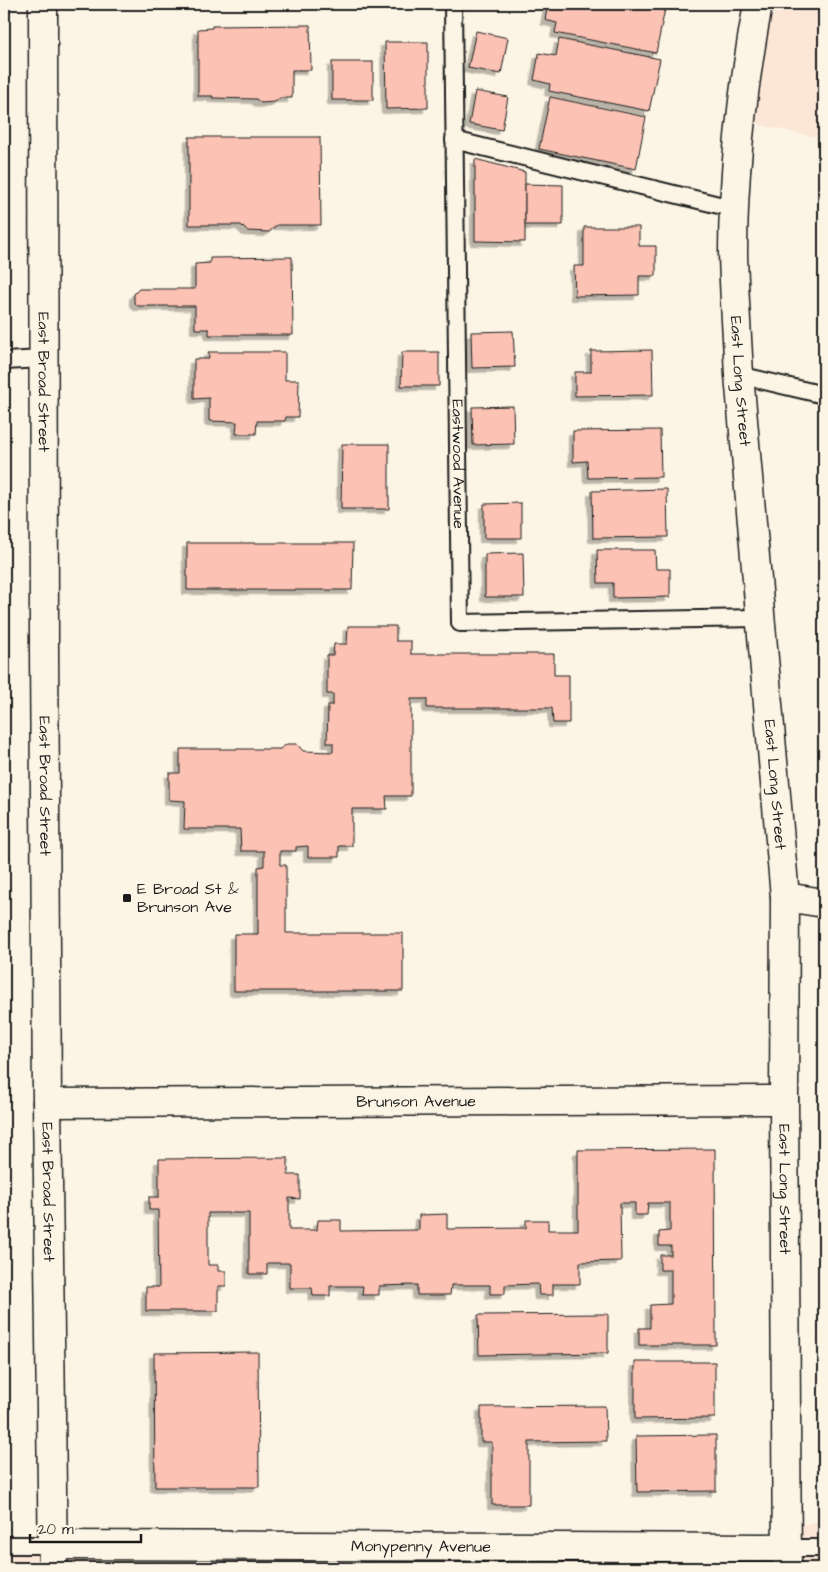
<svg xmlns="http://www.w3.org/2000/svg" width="828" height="1572" viewBox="0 0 828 1572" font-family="'Architects Daughter',sans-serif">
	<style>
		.built { fill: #fce6d6 }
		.building { fill: #fcc2b4; stroke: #1c1c1c; filter: url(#shadow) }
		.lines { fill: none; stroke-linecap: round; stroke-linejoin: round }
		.service-casing { stroke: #1c1c1c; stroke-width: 20 }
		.minor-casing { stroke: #1c1c1c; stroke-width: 31 }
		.primary-casing { stroke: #1c1c1c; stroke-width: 31 }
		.service { stroke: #fcf5e5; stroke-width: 16 }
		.minor { stroke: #fcf5e5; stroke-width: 28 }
		.primary { stroke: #fcf5e5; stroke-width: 28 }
		.poi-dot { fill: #1c1c1c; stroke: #fcf5e5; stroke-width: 2 }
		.labels { text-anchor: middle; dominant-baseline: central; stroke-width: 4; stroke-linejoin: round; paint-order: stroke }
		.street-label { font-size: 16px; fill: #1c1c1c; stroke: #fcf5e5 }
		.poi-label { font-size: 16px; fill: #1c1c1c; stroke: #fcf5e5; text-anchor: start }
	</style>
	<defs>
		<filter id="shadow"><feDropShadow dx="-4.5" dy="4.5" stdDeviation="0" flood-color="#0004"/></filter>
	</defs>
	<rect width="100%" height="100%" fill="#fcf5e5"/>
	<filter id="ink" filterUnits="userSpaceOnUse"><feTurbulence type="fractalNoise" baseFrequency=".02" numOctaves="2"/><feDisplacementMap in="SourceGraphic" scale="10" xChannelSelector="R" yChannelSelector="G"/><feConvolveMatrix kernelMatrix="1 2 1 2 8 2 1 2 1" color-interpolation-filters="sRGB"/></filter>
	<g filter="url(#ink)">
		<g class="built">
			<path d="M 766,4 L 824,4 L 824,139 L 753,123 Z"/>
			<path d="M 824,1519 L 824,1568 L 4,1568 L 4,1542 L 761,1538 Z"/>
		</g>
		<g class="building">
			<path d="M 548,4 L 666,4 L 656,53 L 555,33 L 557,23 L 545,20 Z"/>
			<path d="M 310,25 L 311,70 L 292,70 L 292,98 L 280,98 L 275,102 L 261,103 L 256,99 L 212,98 L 213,96 L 198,96 L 198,29 L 212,28 L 212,26 Z"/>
			<path d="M 476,31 L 508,38 L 501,74 L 468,68 Z"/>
			<path d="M 559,39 L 660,59 L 649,111 L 549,91 L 550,84 L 534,80 L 539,53 L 556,56 Z"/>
			<path d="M 385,42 L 428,42 L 428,108 L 386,109 Z"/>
			<rect x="332" y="62" width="41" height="38"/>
			<path d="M 475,91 L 508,97 L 502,130 L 469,124 Z"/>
			<path d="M 550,97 L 646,117 L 636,169 L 539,149 Z"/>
			<path d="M 189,137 L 320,137 L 321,225 L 277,225 L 269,232 L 247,231 L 241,225 L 189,225 Z"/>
			<path d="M 475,159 L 525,172 L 525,242 L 475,241 Z"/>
			<path d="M 525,184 L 563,185 L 563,225 L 525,225 Z"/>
			<path d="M 584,227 L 639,227 L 639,246 L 656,246 L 656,276 L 639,276 L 639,295 L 575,296 L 574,266 L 584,266 Z"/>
			<path d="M 292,257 L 293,335 L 209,335 L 209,329 L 195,329 L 195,306 L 138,306 L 134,302 L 134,294 L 139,289 L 195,289 L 195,264 L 210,263 L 210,258 Z"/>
			<path d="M 513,331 L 515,367 L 472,368 L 471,332 Z"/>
			<path d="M 652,350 L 653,395 L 575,396 L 575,372 L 591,372 L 591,351 Z"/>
			<path d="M 208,352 L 285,352 L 285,380 L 299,380 L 298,417 L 286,417 L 285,421 L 257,421 L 256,434 L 236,434 L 237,422 L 209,421 L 209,398 L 194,399 L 194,359 L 209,359 Z"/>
			<path d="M 402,352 L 439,352 L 439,386 L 401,386 Z"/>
			<path d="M 513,406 L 514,444 L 473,445 L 472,407 Z"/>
			<path d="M 660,430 L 661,477 L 588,478 L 587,461 L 573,462 L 573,431 Z"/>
			<path d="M 342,444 L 389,444 L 389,509 L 341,509 Z"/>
			<path d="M 667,489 L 668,537 L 593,538 L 592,491 Z"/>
			<path d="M 521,503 L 521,538 L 484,538 L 484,504 Z"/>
			<path d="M 187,543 L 353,543 L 352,590 L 187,590 Z"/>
			<path d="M 597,550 L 655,550 L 656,569 L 670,569 L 670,597 L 613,598 L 613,583 L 598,583 Z"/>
			<path d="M 523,553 L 524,597 L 485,597 L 485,554 Z"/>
			<path d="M 348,626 L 396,626 L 396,641 L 411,641 L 411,654 L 554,654 L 554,675 L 569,675 L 569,723 L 553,723 L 552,708 L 427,708 L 427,699 L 411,699 L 411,796 L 386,796 L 387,809 L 352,809 L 352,846 L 339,846 L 339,857 L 308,857 L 308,846 L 296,847 L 296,851 L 280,851 L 280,865 L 286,865 L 286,933 L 403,933 L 403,991 L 234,991 L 234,934 L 258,934 L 258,867 L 264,866 L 264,851 L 241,851 L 240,829 L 184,829 L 185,801 L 169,800 L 169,773 L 180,773 L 180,749 L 280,749 L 287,744 L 297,744 L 303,751 L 333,752 L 333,743 L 327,743 L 328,705 L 333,705 L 333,694 L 327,694 L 327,655 L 333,655 L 334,644 L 347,644 Z"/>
			<path d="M 715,1149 L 716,1345 L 639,1345 L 639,1328 L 650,1328 L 650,1305 L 671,1304 L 671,1270 L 660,1270 L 660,1255 L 671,1255 L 671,1246 L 659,1246 L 659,1232 L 670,1231 L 670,1203 L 648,1203 L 647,1215 L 635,1215 L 635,1203 L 620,1203 L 621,1261 L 580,1262 L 580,1284 L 553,1284 L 553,1295 L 539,1295 L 538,1284 L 505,1285 L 505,1294 L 490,1294 L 490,1285 L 451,1285 L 450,1295 L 417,1295 L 417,1285 L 379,1286 L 379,1295 L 362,1295 L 363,1286 L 330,1286 L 330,1296 L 313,1296 L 312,1288 L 290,1288 L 290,1263 L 267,1263 L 267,1274 L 249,1274 L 249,1213 L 208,1213 L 208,1265 L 218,1265 L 218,1271 L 226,1271 L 226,1286 L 218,1286 L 218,1311 L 146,1311 L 146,1287 L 159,1287 L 158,1210 L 149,1210 L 149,1197 L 159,1197 L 159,1159 L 288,1158 L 288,1175 L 300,1175 L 300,1199 L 289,1198 L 289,1230 L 317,1230 L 318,1220 L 341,1220 L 341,1231 L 419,1230 L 419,1215 L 447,1214 L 447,1229 L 526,1228 L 526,1220 L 548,1220 L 548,1230 L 578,1230 L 578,1150 Z"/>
			<path d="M 608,1314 L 608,1353 L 479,1355 L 478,1315 Z"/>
			<path d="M 258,1352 L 259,1487 L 155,1487 L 154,1353 Z"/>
			<path d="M 635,1362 L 715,1362 L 715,1418 L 635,1419 Z"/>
			<path d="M 605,1406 L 606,1441 L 529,1442 L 529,1505 L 492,1505 L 492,1442 L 481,1442 L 481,1407 Z"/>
			<path d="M 716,1435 L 716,1491 L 637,1492 L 636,1436 Z"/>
		</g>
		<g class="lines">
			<g class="service-casing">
				<g id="service">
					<path id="s1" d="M 453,4 L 460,623 L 760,618"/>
					<path d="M 454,140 L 735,209"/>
					<path d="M 4,361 L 43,359"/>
					<path d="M 739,375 L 824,395"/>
					<path d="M 4,1545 L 53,1545"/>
					<path d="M 787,1548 L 824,1548"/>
				</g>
			</g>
			<g class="minor-casing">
				<g id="minor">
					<path id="s2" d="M 758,4 C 743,86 733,169 733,253 C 734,294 737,334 739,375 L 785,897 L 784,1100 L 787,1568"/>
					<path d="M 785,897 L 824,903"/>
					<path id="s3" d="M 47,1103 L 784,1100"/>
					<path id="s4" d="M 53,1545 L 787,1548"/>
				</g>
			</g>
			<g class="primary-casing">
				<g id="primary">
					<path id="s5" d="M 43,4 L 44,650 L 47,1103 L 53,1568"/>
				</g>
			</g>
			<use href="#service" class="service"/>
			<use href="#minor" class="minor"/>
			<use href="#primary" class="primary"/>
		</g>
	</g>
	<rect class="poi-dot" x="122" y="893" width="10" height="10" rx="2.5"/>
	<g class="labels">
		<g class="street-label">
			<text stroke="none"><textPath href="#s5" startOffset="378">East Broad Street</textPath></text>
			<text stroke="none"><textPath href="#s2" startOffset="379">East Long Street</textPath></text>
			<text stroke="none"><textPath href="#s1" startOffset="460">Eastwood Avenue</textPath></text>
			<text stroke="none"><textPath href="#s2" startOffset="784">East Long Street</textPath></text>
			<text stroke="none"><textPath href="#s5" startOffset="782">East Broad Street</textPath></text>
			<text stroke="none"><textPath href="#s3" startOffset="369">Brunson Avenue</textPath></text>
			<text stroke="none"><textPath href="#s2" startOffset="1189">East Long Street</textPath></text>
			<text stroke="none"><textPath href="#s5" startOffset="1188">East Broad Street</textPath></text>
			<text stroke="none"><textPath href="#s4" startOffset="368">Monypenny Avenue</textPath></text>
		</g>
		<g class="poi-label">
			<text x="137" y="889">E Broad St &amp;<tspan x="137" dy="18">Brunson Ave</tspan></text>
		</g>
	</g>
	<rect width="828" height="1572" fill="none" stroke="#fcf5e5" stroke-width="20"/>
	<rect x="10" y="10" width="808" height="1552" fill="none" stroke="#1c1c1c" stroke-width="2" filter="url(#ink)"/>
	<path d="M30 1534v8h111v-8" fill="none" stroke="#1c1c1c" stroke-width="2.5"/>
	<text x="38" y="1534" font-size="15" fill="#1c1c1c" stroke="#fcf5e5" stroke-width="4" paint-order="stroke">20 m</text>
</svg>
